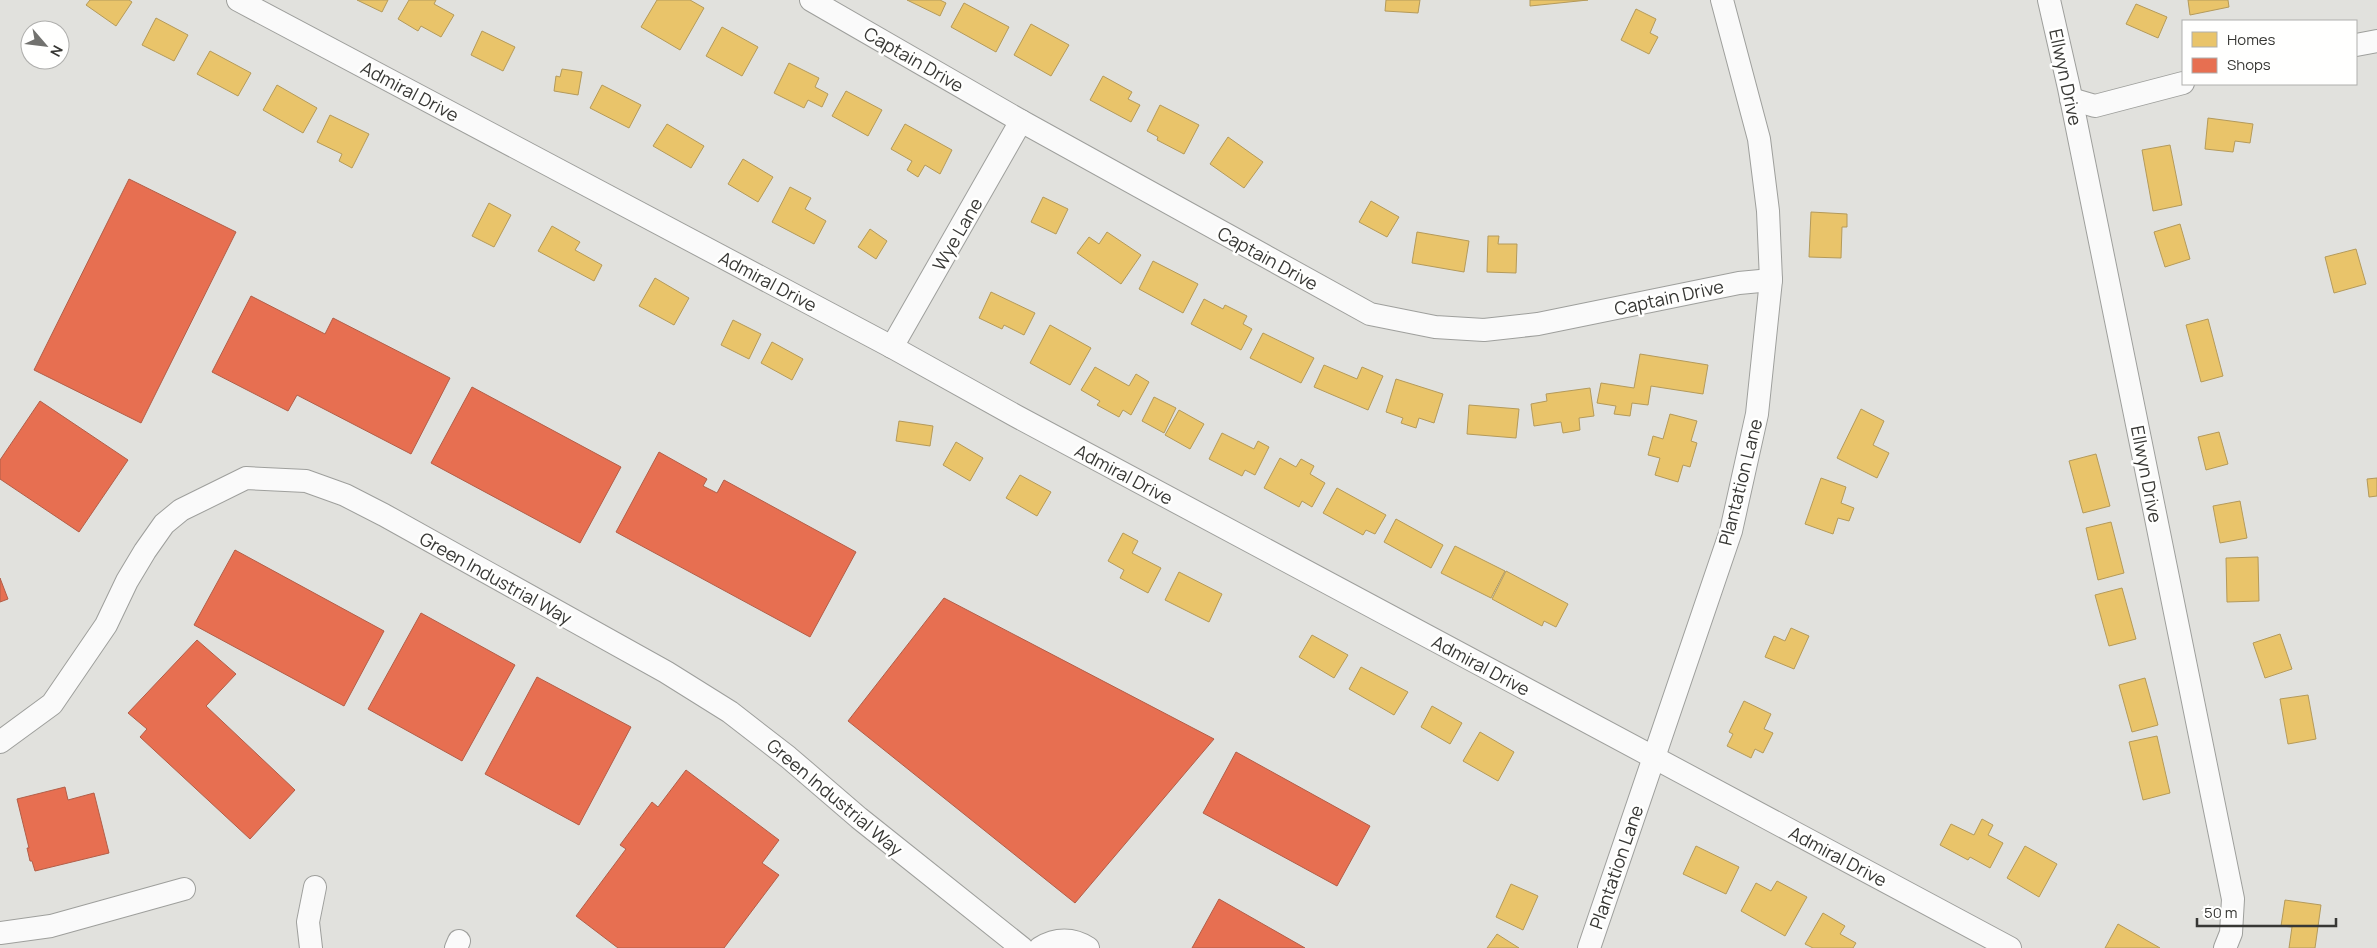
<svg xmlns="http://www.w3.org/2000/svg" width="2377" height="948" viewBox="0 0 2377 948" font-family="Manrope,sans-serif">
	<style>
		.homes { fill: #e9c46a; stroke: #b49a5a }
		.shops { fill: #e76f51; stroke: #b25e48 }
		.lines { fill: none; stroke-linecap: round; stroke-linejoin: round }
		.minor-casing { stroke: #9e9f9c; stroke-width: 24 }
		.minor { stroke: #fafafa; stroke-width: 22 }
		.labels { text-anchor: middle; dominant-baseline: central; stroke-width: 5; stroke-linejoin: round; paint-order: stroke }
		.street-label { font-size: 18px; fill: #373734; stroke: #fffffe }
	</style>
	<rect width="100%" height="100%" fill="#e1e1dd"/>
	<g class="homes">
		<path d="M 90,0 L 129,0 L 132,2 L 116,26 L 86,5 Z"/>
		<path d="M 357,0 L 388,0 L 382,12 Z"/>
		<path d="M 409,0 L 436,0 L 434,4 L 454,15 L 441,37 L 421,26 L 418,31 L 398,19 Z"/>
		<path d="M 657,0 L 690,0 L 704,8 L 680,50 L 641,27 Z"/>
		<path d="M 907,0 L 940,0 L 946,3 L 940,16 Z"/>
		<path d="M 1386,0 L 1420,0 L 1418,13 L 1385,11 Z"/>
		<path d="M 1530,0 L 1588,0 L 1530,6 Z"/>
		<path d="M 2188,0 L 2228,0 L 2229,7 L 2190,15 Z"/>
		<path d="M 964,3 L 1009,27 L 996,52 L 951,27 Z"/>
		<path d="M 2136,4 L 2167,17 L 2158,38 L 2126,24 Z"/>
		<path d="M 1636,9 L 1656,19 L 1650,33 L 1658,37 L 1649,54 L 1621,40 Z"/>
		<path d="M 156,18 L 188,35 L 174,61 L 142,45 Z"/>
		<path d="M 1031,24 L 1069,45 L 1051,76 L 1014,55 Z"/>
		<path d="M 722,27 L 758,47 L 742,76 L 706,56 Z"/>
		<path d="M 482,31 L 515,47 L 503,71 L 471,55 Z"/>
		<path d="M 210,51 L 251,73 L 238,96 L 197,74 Z"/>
		<path d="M 789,63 L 819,78 L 815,87 L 828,94 L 822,107 L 808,100 L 804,108 L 774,93 Z"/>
		<path d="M 562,69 L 582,72 L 578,95 L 554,91 L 556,76 L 560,77 Z"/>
		<path d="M 1103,76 L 1132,92 L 1128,99 L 1140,105 L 1131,122 L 1090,100 Z"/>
		<path d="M 277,85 L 317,108 L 303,133 L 263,110 Z"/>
		<path d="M 602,85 L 641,105 L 629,128 L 590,108 Z"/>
		<path d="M 846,91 L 882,110 L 868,136 L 832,116 Z"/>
		<path d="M 1160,105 L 1199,125 L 1184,154 L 1157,140 L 1158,137 L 1147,131 Z"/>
		<path d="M 330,115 L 369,134 L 352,168 L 339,161 L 342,154 L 317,142 Z"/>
		<path d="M 2208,118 L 2253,124 L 2250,143 L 2235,141 L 2233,152 L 2205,149 Z"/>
		<path d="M 667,124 L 704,146 L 691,168 L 653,146 Z"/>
		<path d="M 905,124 L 952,150 L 940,174 L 925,165 L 918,177 L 907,170 L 912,161 L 891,149 Z"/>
		<path d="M 1228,137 L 1263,162 L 1244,188 L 1210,164 Z"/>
		<path d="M 2170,145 L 2182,205 L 2153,211 L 2142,150 Z"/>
		<path d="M 743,159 L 773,177 L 758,202 L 728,184 Z"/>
		<path d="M 790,187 L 811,198 L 805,209 L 826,221 L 814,244 L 772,222 Z"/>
		<path d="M 1043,197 L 1068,209 L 1056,234 L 1031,222 Z"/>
		<path d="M 1371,201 L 1399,217 L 1387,237 L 1359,222 Z"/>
		<path d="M 489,203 L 511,215 L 494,247 L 472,236 Z"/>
		<path d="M 1811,212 L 1847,214 L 1847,227 L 1842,227 L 1841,258 L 1809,257 Z"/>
		<path d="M 2180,224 L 2190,259 L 2165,267 L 2154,232 Z"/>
		<path d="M 552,226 L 580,242 L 575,250 L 602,265 L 594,281 L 538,251 Z"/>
		<path d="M 870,229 L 887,241 L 876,259 L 858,247 Z"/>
		<path d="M 1107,232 L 1141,255 L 1121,284 L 1077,253 L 1089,237 L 1099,244 Z"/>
		<path d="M 1417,232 L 1469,241 L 1464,272 L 1412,263 Z"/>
		<path d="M 1488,236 L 1499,236 L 1498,244 L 1517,244 L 1516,273 L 1487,272 Z"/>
		<path d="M 2356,249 L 2366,284 L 2334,293 L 2325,257 Z"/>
		<path d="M 1153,261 L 1198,284 L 1183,313 L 1139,289 Z"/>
		<path d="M 655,278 L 689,298 L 674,325 L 639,306 Z"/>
		<path d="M 991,292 L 1035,313 L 1024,335 L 1004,325 L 1002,329 L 979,318 Z"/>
		<path d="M 1204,299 L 1223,309 L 1225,305 L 1247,316 L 1243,324 L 1252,329 L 1241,350 L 1191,324 Z"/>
		<path d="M 2208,319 L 2223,376 L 2201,382 L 2186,325 Z"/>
		<path d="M 733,320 L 761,334 L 749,359 L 721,345 Z"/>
		<path d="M 1050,325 L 1091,348 L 1070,385 L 1030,363 Z"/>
		<path d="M 1263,333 L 1314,358 L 1301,383 L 1250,358 Z"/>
		<path d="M 772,342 L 803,359 L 792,380 L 761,363 Z"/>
		<path d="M 1640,354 L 1708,365 L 1703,394 L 1651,386 L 1648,405 L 1632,403 L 1630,416 L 1614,414 L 1616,406 L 1597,403 L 1601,383 L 1634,388 Z"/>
		<path d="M 1324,365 L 1357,379 L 1362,367 L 1383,376 L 1368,410 L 1314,387 Z"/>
		<path d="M 1095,367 L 1129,386 L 1136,374 L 1149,382 L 1131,415 L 1123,410 L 1119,417 L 1097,405 L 1100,401 L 1081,390 Z"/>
		<path d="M 1396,379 L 1443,394 L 1434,423 L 1419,418 L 1416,428 L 1401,423 L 1403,418 L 1386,412 Z"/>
		<path d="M 1590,388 L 1594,416 L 1579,418 L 1580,430 L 1563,433 L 1561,422 L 1534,426 L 1531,404 L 1547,401 L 1546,394 Z"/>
		<path d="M 1154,397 L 1176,408 L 1164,433 L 1142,421 Z"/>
		<path d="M 1469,405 L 1519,409 L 1516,438 L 1467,434 Z"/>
		<path d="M 1861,409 L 1884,421 L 1873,445 L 1889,453 L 1877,478 L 1837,458 Z"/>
		<path d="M 1179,410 L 1204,424 L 1190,449 L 1165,435 Z"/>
		<path d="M 1670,414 L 1697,421 L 1691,441 L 1697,443 L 1690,467 L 1683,465 L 1678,482 L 1655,475 L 1660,458 L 1648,455 L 1653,436 L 1663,439 Z"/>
		<path d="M 899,421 L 933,426 L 930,446 L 896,441 Z"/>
		<path d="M 2219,432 L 2228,464 L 2206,470 L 2198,437 Z"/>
		<path d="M 1222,433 L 1254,449 L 1258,441 L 1269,447 L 1255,475 L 1245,470 L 1242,476 L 1209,459 Z"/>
		<path d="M 956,442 L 983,458 L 970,481 L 943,465 Z"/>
		<path d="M 2096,454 L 2110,506 L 2083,513 L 2069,461 Z"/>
		<path d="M 1280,458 L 1296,467 L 1301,459 L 1314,466 L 1310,474 L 1325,483 L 1312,507 L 1302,501 L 1299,507 L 1264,488 Z"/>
		<path d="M 1020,475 L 1051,492 L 1037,516 L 1006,498 Z"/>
		<path d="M 1821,478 L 1846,487 L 1841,503 L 1854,508 L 1849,521 L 1838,518 L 1833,534 L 1805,524 Z"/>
		<path d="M 2377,478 L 2377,496 L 2369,497 L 2367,479 Z"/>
		<path d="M 1337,488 L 1386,515 L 1375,534 L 1366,530 L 1363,535 L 1323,513 Z"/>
		<path d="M 2240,501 L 2247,538 L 2220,543 L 2213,506 Z"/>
		<path d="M 1396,519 L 1443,545 L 1431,568 L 1384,542 Z"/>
		<path d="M 2111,522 L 2124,573 L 2098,580 L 2086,528 Z"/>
		<path d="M 1123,533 L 1138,541 L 1132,553 L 1161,568 L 1148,593 L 1120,578 L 1124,570 L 1108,561 Z"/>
		<path d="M 1455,546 L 1505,571 L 1491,598 L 1441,573 Z"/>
		<path d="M 2258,557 L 2259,601 L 2227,602 L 2226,558 Z"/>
		<path d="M 1506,571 L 1568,604 L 1556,627 L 1544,621 L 1542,626 L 1492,599 Z"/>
		<path d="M 1179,572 L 1222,594 L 1209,622 L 1165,600 Z"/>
		<path d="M 2122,588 L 2136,639 L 2109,646 L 2095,595 Z"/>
		<path d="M 1791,628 L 1809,636 L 1794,669 L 1765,657 L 1774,636 L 1785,641 Z"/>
		<path d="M 2280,634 L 2292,669 L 2265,678 L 2253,643 Z"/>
		<path d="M 1312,635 L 1348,655 L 1334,678 L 1299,657 Z"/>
		<path d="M 1361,667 L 1408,692 L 1394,715 L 1349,689 Z"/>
		<path d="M 2145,678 L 2158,725 L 2132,732 L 2119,685 Z"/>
		<path d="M 2308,695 L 2316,739 L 2288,744 L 2280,699 Z"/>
		<path d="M 1744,701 L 1771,714 L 1764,729 L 1773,733 L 1763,753 L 1755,749 L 1751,758 L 1727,746 L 1733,734 L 1729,732 Z"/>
		<path d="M 1432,706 L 1462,723 L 1450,744 L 1421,727 Z"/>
		<path d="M 1480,732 L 1514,752 L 1498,781 L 1463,761 Z"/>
		<path d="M 2157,736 L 2170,793 L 2143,800 L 2129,742 Z"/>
		<path d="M 1982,819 L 1993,825 L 1988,835 L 2003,843 L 1990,868 L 1970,857 L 1968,860 L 1940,845 L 1951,824 L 1974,835 Z"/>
		<path d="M 1696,846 L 1739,867 L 1726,894 L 1683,874 Z"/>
		<path d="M 2025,846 L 2057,864 L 2039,897 L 2007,878 Z"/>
		<path d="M 1777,881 L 1807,897 L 1785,936 L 1741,911 L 1756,883 L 1771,891 Z"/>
		<path d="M 1511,884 L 1538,896 L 1523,930 L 1496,917 Z"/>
		<path d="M 2285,900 L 2321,905 L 2315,948 L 2289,948 L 2292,927 L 2281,926 Z"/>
		<path d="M 1823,913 L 1845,926 L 1840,934 L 1856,943 L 1853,948 L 1813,948 L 1805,944 Z"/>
		<path d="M 2118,924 L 2160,948 L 2105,948 Z"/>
		<path d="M 1497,934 L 1519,948 L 1487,948 Z"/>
	</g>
	<g class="shops">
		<path d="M 129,179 L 236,232 L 141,423 L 34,370 Z"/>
		<path d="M 251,296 L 325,334 L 333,318 L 450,378 L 411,454 L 297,395 L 288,411 L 212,372 Z"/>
		<path d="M 472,387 L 621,467 L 580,543 L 431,463 Z"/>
		<path d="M 40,401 L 128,460 L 79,532 L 0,479 L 0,460 Z"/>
		<path d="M 659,452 L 707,479 L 703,486 L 717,493 L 724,480 L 856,552 L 810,637 L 616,532 Z"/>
		<path d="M 235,550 L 384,631 L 344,706 L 194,625 Z"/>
		<path d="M 0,578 L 8,599 L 0,602 Z"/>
		<path d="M 944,598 L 1214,739 L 1075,903 L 848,721 Z"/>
		<path d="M 421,613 L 515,665 L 462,761 L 368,709 Z"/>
		<path d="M 197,640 L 236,674 L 206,706 L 295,790 L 250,839 L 140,737 L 147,729 L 128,713 Z"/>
		<path d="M 537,677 L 631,727 L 579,825 L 485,774 Z"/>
		<path d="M 1236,752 L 1370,826 L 1337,886 L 1203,813 Z"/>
		<path d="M 686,770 L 779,840 L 762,863 L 779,875 L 724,948 L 618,948 L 576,916 L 626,849 L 620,845 L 652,802 L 658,807 Z"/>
		<path d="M 65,787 L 68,800 L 94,793 L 109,853 L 35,871 L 32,861 L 30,861 L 27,848 L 29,848 L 17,799 Z"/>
		<path d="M 1219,899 L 1305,948 L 1192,948 Z"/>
	</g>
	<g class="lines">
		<g class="minor-casing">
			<g id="minor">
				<path d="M 238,0 L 892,347 L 1016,416 L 2010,948"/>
				<path d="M 811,0 L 1021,121 L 1370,314 L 1435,327 L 1484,330 L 1538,324 L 1739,283 L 1771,280"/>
				<path d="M 2049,0 L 2069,88 L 2233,899 L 2231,933 L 2225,948"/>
				<path d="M 2356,45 L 2377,41"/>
				<path d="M 2071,99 L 2095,106 L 2183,83"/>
				<path d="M 892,347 L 1021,121"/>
				<path d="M 0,742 L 52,704 L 106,625 L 127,581 L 145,551 L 164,524 L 181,510 L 246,478 L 306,481 L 345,495 L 384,515 L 666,672 L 730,712 L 788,757 L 859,818 L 1022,948"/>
				<path d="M 0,933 L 51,926 L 184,889"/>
				<path d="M 311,948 L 308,922 L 315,887"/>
				<path d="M 456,948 L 459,941"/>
				<path d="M 1040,948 C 1056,938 1073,938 1088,948"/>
				<path d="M 1589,948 L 1731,531 L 1757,414 L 1771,280 L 1768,211 L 1759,139 L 1722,0"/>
			</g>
		</g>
		<use href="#minor" class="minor"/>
	</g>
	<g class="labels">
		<g class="street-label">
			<text transform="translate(914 59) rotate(30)">Captain Drive</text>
			<text transform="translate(2066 77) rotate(78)">Ellwyn Drive</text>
			<text transform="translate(410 91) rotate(28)">Admiral Drive</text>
			<text transform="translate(957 234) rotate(-60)">Wye Lane</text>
			<text transform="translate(1268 258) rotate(29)">Captain Drive</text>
			<text transform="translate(768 281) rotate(28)">Admiral Drive</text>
			<text transform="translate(1669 297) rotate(-12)">Captain Drive</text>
			<text transform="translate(1124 474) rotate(28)">Admiral Drive</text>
			<text transform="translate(2147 474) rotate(79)">Ellwyn Drive</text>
			<text transform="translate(1740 482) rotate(-76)">Plantation Lane</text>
			<text transform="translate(496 578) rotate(29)">Green Industrial Way</text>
			<text transform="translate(1481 665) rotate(28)">Admiral Drive</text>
			<text transform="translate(835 797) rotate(40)">Green Industrial Way</text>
			<text transform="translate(1838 856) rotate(28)">Admiral Drive</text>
			<text transform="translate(1616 867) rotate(-71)">Plantation Lane</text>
		</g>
	</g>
	<rect x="2182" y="20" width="175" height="65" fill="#fffffe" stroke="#afafad"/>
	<rect x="2192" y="32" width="25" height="15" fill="#e9c46a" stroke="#afafad"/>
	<text x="2227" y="45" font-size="15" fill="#373734">Homes</text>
	<rect x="2192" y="58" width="25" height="15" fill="#e76f51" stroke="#afafad"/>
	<text x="2227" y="70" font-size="15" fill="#373734">Shops</text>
	<g transform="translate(45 45) rotate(118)"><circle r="24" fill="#fffffe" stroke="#afafad"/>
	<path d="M0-4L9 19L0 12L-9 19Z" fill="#72726f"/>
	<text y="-8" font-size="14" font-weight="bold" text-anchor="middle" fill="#373734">N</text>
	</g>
	<path d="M2197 918v8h139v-8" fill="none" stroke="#373734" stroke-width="2.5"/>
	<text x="2204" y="918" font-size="15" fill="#373734" stroke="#fffffe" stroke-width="4" paint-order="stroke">50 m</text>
</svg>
